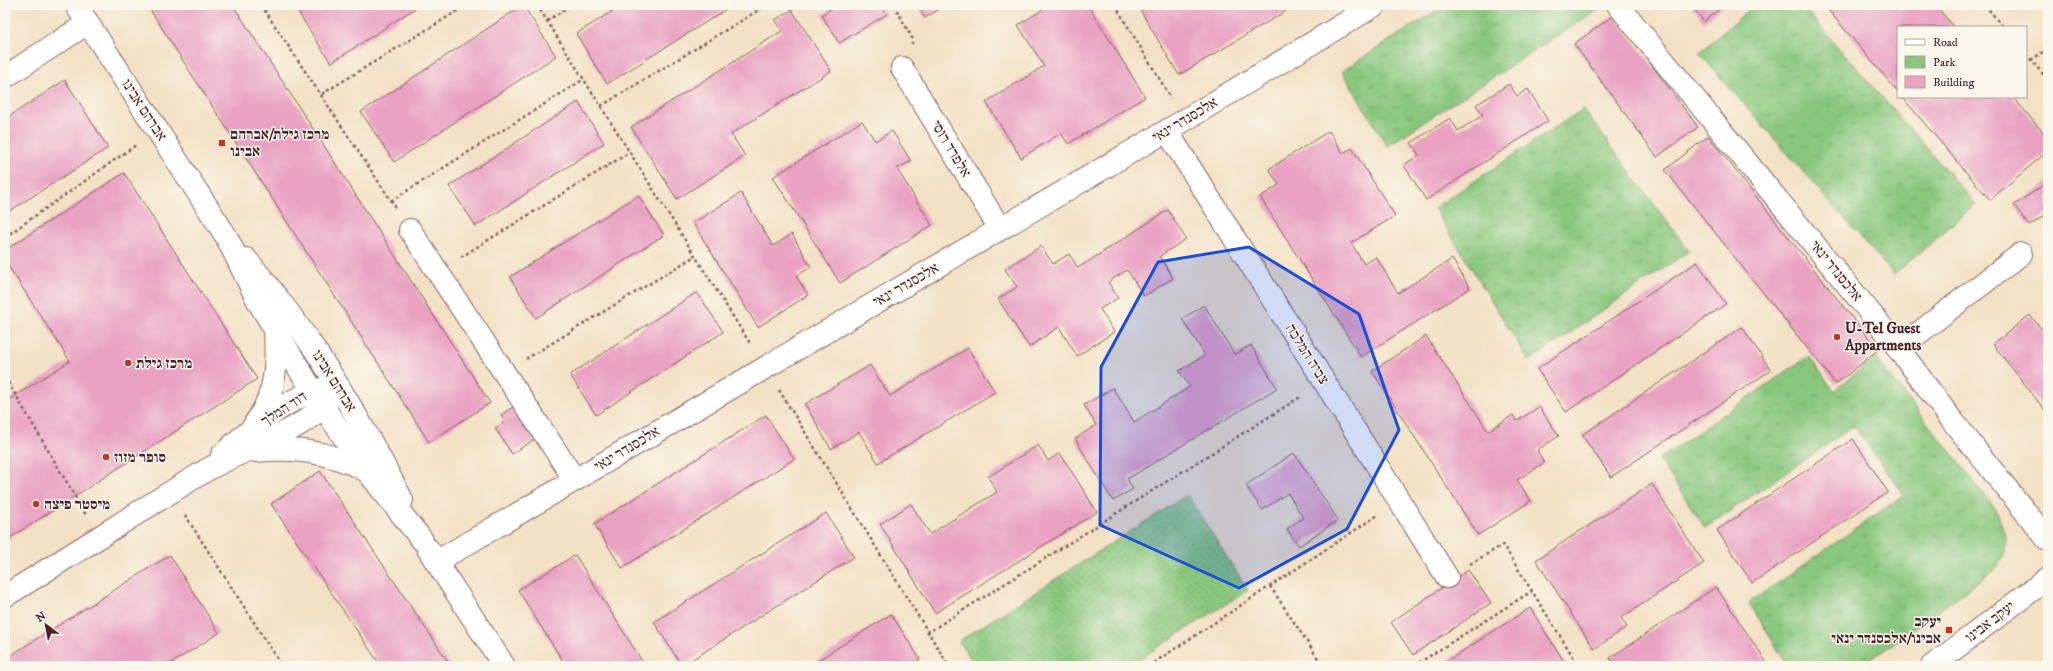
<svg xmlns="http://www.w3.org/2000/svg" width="2053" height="671" viewBox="0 0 2053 671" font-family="'IM FELL DW Pica','Frank Ruhl Libre',serif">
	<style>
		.grass { fill: url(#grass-dots); stroke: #6a7354 }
		.park { fill: url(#park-tufts); stroke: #6a7354 }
		.building { fill: #e9a2c2 }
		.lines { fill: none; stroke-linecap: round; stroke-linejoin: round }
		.minor-casing { stroke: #856361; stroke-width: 24 }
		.path { stroke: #856361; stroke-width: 2.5; stroke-dasharray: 3 3; stroke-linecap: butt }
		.minor { stroke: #fff; stroke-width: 22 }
		.marked { fill: #1d4ed8; fill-opacity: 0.2; stroke: #1d4ed8; stroke-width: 3; stroke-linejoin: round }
		.poi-dot { fill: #c8321e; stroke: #fbf7ec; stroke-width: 1.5 }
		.labels { text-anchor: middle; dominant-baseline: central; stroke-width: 3; stroke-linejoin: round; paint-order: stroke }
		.street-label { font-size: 15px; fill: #4a1f2b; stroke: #fbf7ec }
		.poi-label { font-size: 15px; font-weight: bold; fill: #4a1f2b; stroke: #fbf7ec; text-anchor: start }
	</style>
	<defs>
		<pattern id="grass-dots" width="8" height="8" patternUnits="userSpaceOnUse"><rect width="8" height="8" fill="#89c77e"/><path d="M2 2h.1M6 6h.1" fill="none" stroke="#78aa6d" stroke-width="1.8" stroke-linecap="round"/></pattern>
		<pattern id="park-tufts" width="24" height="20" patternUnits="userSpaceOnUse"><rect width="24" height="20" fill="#89c77e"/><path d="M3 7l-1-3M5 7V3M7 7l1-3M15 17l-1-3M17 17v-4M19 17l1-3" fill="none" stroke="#78aa6d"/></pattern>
	</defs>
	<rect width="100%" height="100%" fill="#fbf7ec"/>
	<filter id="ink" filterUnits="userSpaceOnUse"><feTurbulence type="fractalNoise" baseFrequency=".025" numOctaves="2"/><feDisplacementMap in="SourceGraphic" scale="8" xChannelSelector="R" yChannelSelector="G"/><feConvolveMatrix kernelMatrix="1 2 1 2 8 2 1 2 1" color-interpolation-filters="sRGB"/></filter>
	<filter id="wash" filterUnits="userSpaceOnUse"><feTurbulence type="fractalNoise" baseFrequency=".012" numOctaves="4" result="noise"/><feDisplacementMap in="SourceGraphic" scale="16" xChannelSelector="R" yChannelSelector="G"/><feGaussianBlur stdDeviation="0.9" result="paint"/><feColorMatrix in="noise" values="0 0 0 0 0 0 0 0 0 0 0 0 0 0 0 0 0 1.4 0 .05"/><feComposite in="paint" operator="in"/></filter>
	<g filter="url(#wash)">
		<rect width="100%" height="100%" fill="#f3e1c5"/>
		<path class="grass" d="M 1187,495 L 1248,590 L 1129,666 L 975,666 L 959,641 Z"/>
		<g class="park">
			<path d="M 1445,5 L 1596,5 L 1599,9 L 1387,146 L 1342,71 Z"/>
			<path d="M 1754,5 L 1801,5 L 1976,204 L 1894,275 L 1699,53 Z"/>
			<path d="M 1583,109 L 1689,251 L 1529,361 L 1434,208 Z"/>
			<path d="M 1809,356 L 1834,391 L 1875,357 L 1997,511 L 2005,536 L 2005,555 L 1993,571 L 1862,666 L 1788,666 L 1749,603 L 1904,495 L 1854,426 L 1705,528 L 1659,459 Z"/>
		</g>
		<g id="blocks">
			<g class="building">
				<path d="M 147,5 L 233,5 L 490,403 L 429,442 Z"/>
				<path d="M 309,5 L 420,5 L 331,63 L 298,12 Z"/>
				<path d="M 523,5 L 556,56 L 394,162 L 361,112 Z"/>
				<path d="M 622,5 L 733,5 L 607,84 L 576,34 Z"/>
				<path d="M 836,5 L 881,5 L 887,14 L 839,43 L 822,15 Z"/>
				<path d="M 917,5 L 946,5 L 925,18 Z"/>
				<path d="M 1050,5 L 1088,5 L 1145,97 L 1068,144 L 1061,133 L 1021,158 L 986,102 L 1044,66 L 1018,25 Z"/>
				<path d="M 1137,5 L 1296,5 L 1179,75 Z"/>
				<path d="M 1691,5 L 1724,5 L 1704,22 Z"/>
				<path d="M 1824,5 L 1935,5 L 1954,27 L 1898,27 L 1898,92 Z"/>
				<path d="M 792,10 L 831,71 L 731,134 L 745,156 L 677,199 L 631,127 L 782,31 L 775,20 Z"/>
				<path d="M 1614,15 L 1698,127 L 1657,157 L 1574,44 Z"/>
				<path d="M 65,80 L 108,148 L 5,214 L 5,119 Z"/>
				<path d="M 1509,84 L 1517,96 L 1528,89 L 1548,121 L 1426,200 L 1404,165 L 1419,155 L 1411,143 L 1450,118 L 1458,131 L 1483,115 L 1476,105 Z"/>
				<path d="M 1902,97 L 2013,97 L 2048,138 L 2048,151 L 1990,200 Z"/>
				<path d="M 578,102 L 604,143 L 476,226 L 449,186 Z"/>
				<path d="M 862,121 L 875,141 L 892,131 L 911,161 L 897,169 L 932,225 L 840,283 L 773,177 Z"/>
				<path d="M 1329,131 L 1343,153 L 1352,148 L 1395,216 L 1351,243 L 1364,264 L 1376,257 L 1398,293 L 1452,259 L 1470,288 L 1361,357 L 1260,197 L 1279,185 L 1269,169 Z"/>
				<path d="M 1708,136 L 1878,350 L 1836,384 L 1665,170 Z"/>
				<path d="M 124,173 L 257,379 L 5,541 L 5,402 L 70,361 L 5,261 L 5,250 Z"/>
				<path d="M 2048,182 L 2048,213 L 2029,226 L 2014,205 Z"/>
				<path d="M 741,193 L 773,246 L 792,234 L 811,267 L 796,276 L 808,295 L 758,327 L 693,223 Z"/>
				<path d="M 638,195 L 664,235 L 536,318 L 510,277 Z"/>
				<path d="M 1168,210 L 1186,239 L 1160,256 L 1173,278 L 1144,296 L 1127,270 L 1108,282 L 1118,298 L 1100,309 L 1114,332 L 1077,356 L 1059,327 L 1029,347 L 998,299 L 1017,287 L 1005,269 L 1041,246 L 1053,264 L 1069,254 L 1078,268 Z"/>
				<path d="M 1697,262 L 1726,304 L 1566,412 L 1537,369 Z"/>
				<path d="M 697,292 L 723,332 L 596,415 L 570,375 Z"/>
				<path d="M 1204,305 L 1235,355 L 1251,345 L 1277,388 L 1127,479 L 1133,489 L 1113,501 L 1075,439 L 1096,425 L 1084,405 L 1113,388 L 1134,422 L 1190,387 L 1179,371 L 1205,355 L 1182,319 Z"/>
				<path d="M 2030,315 L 2048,337 L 2048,414 L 1993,344 Z"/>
				<path d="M 1742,327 L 1771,370 L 1611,477 L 1582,435 Z"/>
				<path d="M 1426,336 L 1488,431 L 1513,415 L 1517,421 L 1539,407 L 1559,436 L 1537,450 L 1544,463 L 1517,480 L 1531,501 L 1478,535 L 1372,371 Z"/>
				<path d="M 968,348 L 995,392 L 878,463 L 859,432 L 831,449 L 805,404 L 870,365 L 890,396 Z"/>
				<path d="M 517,404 L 538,437 L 512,454 L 495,428 L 505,422 L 501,415 Z"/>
				<path d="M 766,415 L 794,459 L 622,568 L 594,524 Z"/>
				<path d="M 1853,439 L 1888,492 L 1752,583 L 1717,530 Z"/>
				<path d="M 1038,445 L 1048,461 L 1060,453 L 1097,512 L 935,613 L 880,524 L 911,504 L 930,534 L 997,492 L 988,477 Z"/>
				<path d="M 1294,453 L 1338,520 L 1299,546 L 1287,529 L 1303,518 L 1288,493 L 1262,510 L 1246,485 Z"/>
				<path d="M 320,471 L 451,666 L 381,666 L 271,504 Z"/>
				<path d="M 1652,484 L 1704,563 L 1621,618 L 1627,627 L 1594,649 L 1536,560 Z"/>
				<path d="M 826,513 L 854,557 L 682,666 L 654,622 Z"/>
				<path d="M 170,555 L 219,633 L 167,666 L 5,666 L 5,659 Z"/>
				<path d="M 575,555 L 645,666 L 566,666 L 545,633 L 518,590 Z"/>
				<path d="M 1468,570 L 1491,603 L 1413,655 L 1391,622 Z"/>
				<path d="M 1716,587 L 1769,666 L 1616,666 L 1610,658 Z"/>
				<path d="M 1530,608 L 1567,666 L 1439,666 Z"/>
				<path d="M 891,614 L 920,659 L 909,666 L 809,666 Z"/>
			</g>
		</g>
	</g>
	<g filter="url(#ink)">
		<use href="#blocks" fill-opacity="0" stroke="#856361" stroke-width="1"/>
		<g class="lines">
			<g class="minor-casing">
				<g id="minor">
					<path d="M 76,5 L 226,236 L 259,303 L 312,390 L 367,471 L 422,540"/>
					<path d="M 1618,5 L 1886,332 L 1951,419 L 2048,540"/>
					<path d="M 902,68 L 1000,229"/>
					<path d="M 5,77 L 88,23"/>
					<path d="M 1167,131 L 1447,577"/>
					<path d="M 410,230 L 575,480"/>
					<path d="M 246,259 C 309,332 358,414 402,500"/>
					<path d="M 1898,349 L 2021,254"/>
					<path d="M 254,425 C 276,394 277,368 275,332"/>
					<path d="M 255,451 C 294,447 330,451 365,470"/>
					<path d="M 222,455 C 248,431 292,394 326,388"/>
					<path d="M 428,549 L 504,666"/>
					<path d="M 436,562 L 1185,120 L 1375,5"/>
					<path d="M 5,596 C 72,555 138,512 205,471 C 240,450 310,430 331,396"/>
					<path d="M 1932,666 L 2048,578"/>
				</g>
			</g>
			<g class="path">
				<path d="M 261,5 L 396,208"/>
				<path d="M 537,5 L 751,345"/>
				<path d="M 894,5 L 913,40 L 912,44"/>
				<path d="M 1115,5 L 1171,98"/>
				<path d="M 1985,5 L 2003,27"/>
				<path d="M 547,21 L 572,5"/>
				<path d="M 2026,54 L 2048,80"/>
				<path d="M 2031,60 L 2048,49"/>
				<path d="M 322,94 L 467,5"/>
				<path d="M 601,106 L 767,5"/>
				<path d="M 391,201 L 584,79"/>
				<path d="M 5,237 L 136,145"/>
				<path d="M 461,257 L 630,152"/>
				<path d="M 526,359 L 695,256"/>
				<path d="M 5,377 L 86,515"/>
				<path d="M 779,390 L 949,666"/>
				<path d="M 185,515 L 282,666"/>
				<path d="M 1470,564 L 1503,545 L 1579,666"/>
				<path d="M 1270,586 L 1323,666"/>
				<path d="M 927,633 L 1302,396"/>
				<path d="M 1149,666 L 1378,515"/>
				<path d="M 1414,666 L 1532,591"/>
			</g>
			<use href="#minor" class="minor"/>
		</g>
	</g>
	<path class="marked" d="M 1249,247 L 1359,314 L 1399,430 L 1347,529 L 1239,588 L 1100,525 L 1101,367 L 1158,262 Z"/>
	<g class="poi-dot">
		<rect x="218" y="139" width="8" height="8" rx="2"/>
		<circle cx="1837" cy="337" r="4"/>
		<circle cx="128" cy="363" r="4"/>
		<circle cx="106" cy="457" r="4"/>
		<circle cx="36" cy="504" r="4"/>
		<rect x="1945" y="626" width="8" height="8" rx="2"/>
	</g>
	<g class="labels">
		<g class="street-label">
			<text transform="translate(144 110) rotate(57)">אברהם אבינו</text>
			<text transform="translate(1185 120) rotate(-31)">אלכסנדר ינאי</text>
			<text transform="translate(951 149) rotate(59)">אלפרד רוסי</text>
			<text transform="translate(1836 271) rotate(51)">אלכסנדר ינאי</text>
			<text transform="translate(906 285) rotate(-30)">אלכסנדר ינאי</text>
			<text transform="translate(1307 354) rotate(58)">צביה המלכה</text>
			<text transform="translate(334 381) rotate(58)">אברהם אבינו</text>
			<text transform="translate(284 409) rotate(-33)">דוד המלך</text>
			<text transform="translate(627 449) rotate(-31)">אלכסנדר ינאי</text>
			<text transform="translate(1990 622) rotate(-37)">יעקב אבינו</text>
		</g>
		<g class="poi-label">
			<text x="230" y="134">מרכז גילת/אברהם<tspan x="230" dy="17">אבינו</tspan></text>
			<text x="1845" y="328">U-Tel Guest<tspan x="1845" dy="17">Appartments</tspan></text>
			<text x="136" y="363">מרכז גילת</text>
			<text x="114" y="457">סופר מזוז</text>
			<text x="44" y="504">מיסטר פיצה</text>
			<text x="1941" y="621" text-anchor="end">יעקב<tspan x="1941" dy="17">אבינו/אלכסנדר ינאי</tspan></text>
		</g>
	</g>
	<rect width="2053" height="671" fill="none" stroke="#fbf7ec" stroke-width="20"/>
	<rect x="1897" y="26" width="130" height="72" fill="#fbf7ec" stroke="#b4a19f"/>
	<rect x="1905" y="39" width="20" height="6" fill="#ffffff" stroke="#b4a19f"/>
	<text x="1933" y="46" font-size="12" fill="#4a1f2b">Road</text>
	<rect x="1905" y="56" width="20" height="12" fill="url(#park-tufts)" stroke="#b4a19f"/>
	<text x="1933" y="66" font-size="12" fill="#4a1f2b">Park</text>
	<rect x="1905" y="76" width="20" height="12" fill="#e9a2c2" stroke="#b4a19f"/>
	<text x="1933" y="86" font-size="12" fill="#4a1f2b">Building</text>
	<g transform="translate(46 625) rotate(328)" stroke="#fbf7ec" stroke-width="3" paint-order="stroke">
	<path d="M0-3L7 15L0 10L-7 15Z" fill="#4a1f2b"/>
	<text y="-6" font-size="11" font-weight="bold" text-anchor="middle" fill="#4a1f2b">N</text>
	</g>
</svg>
